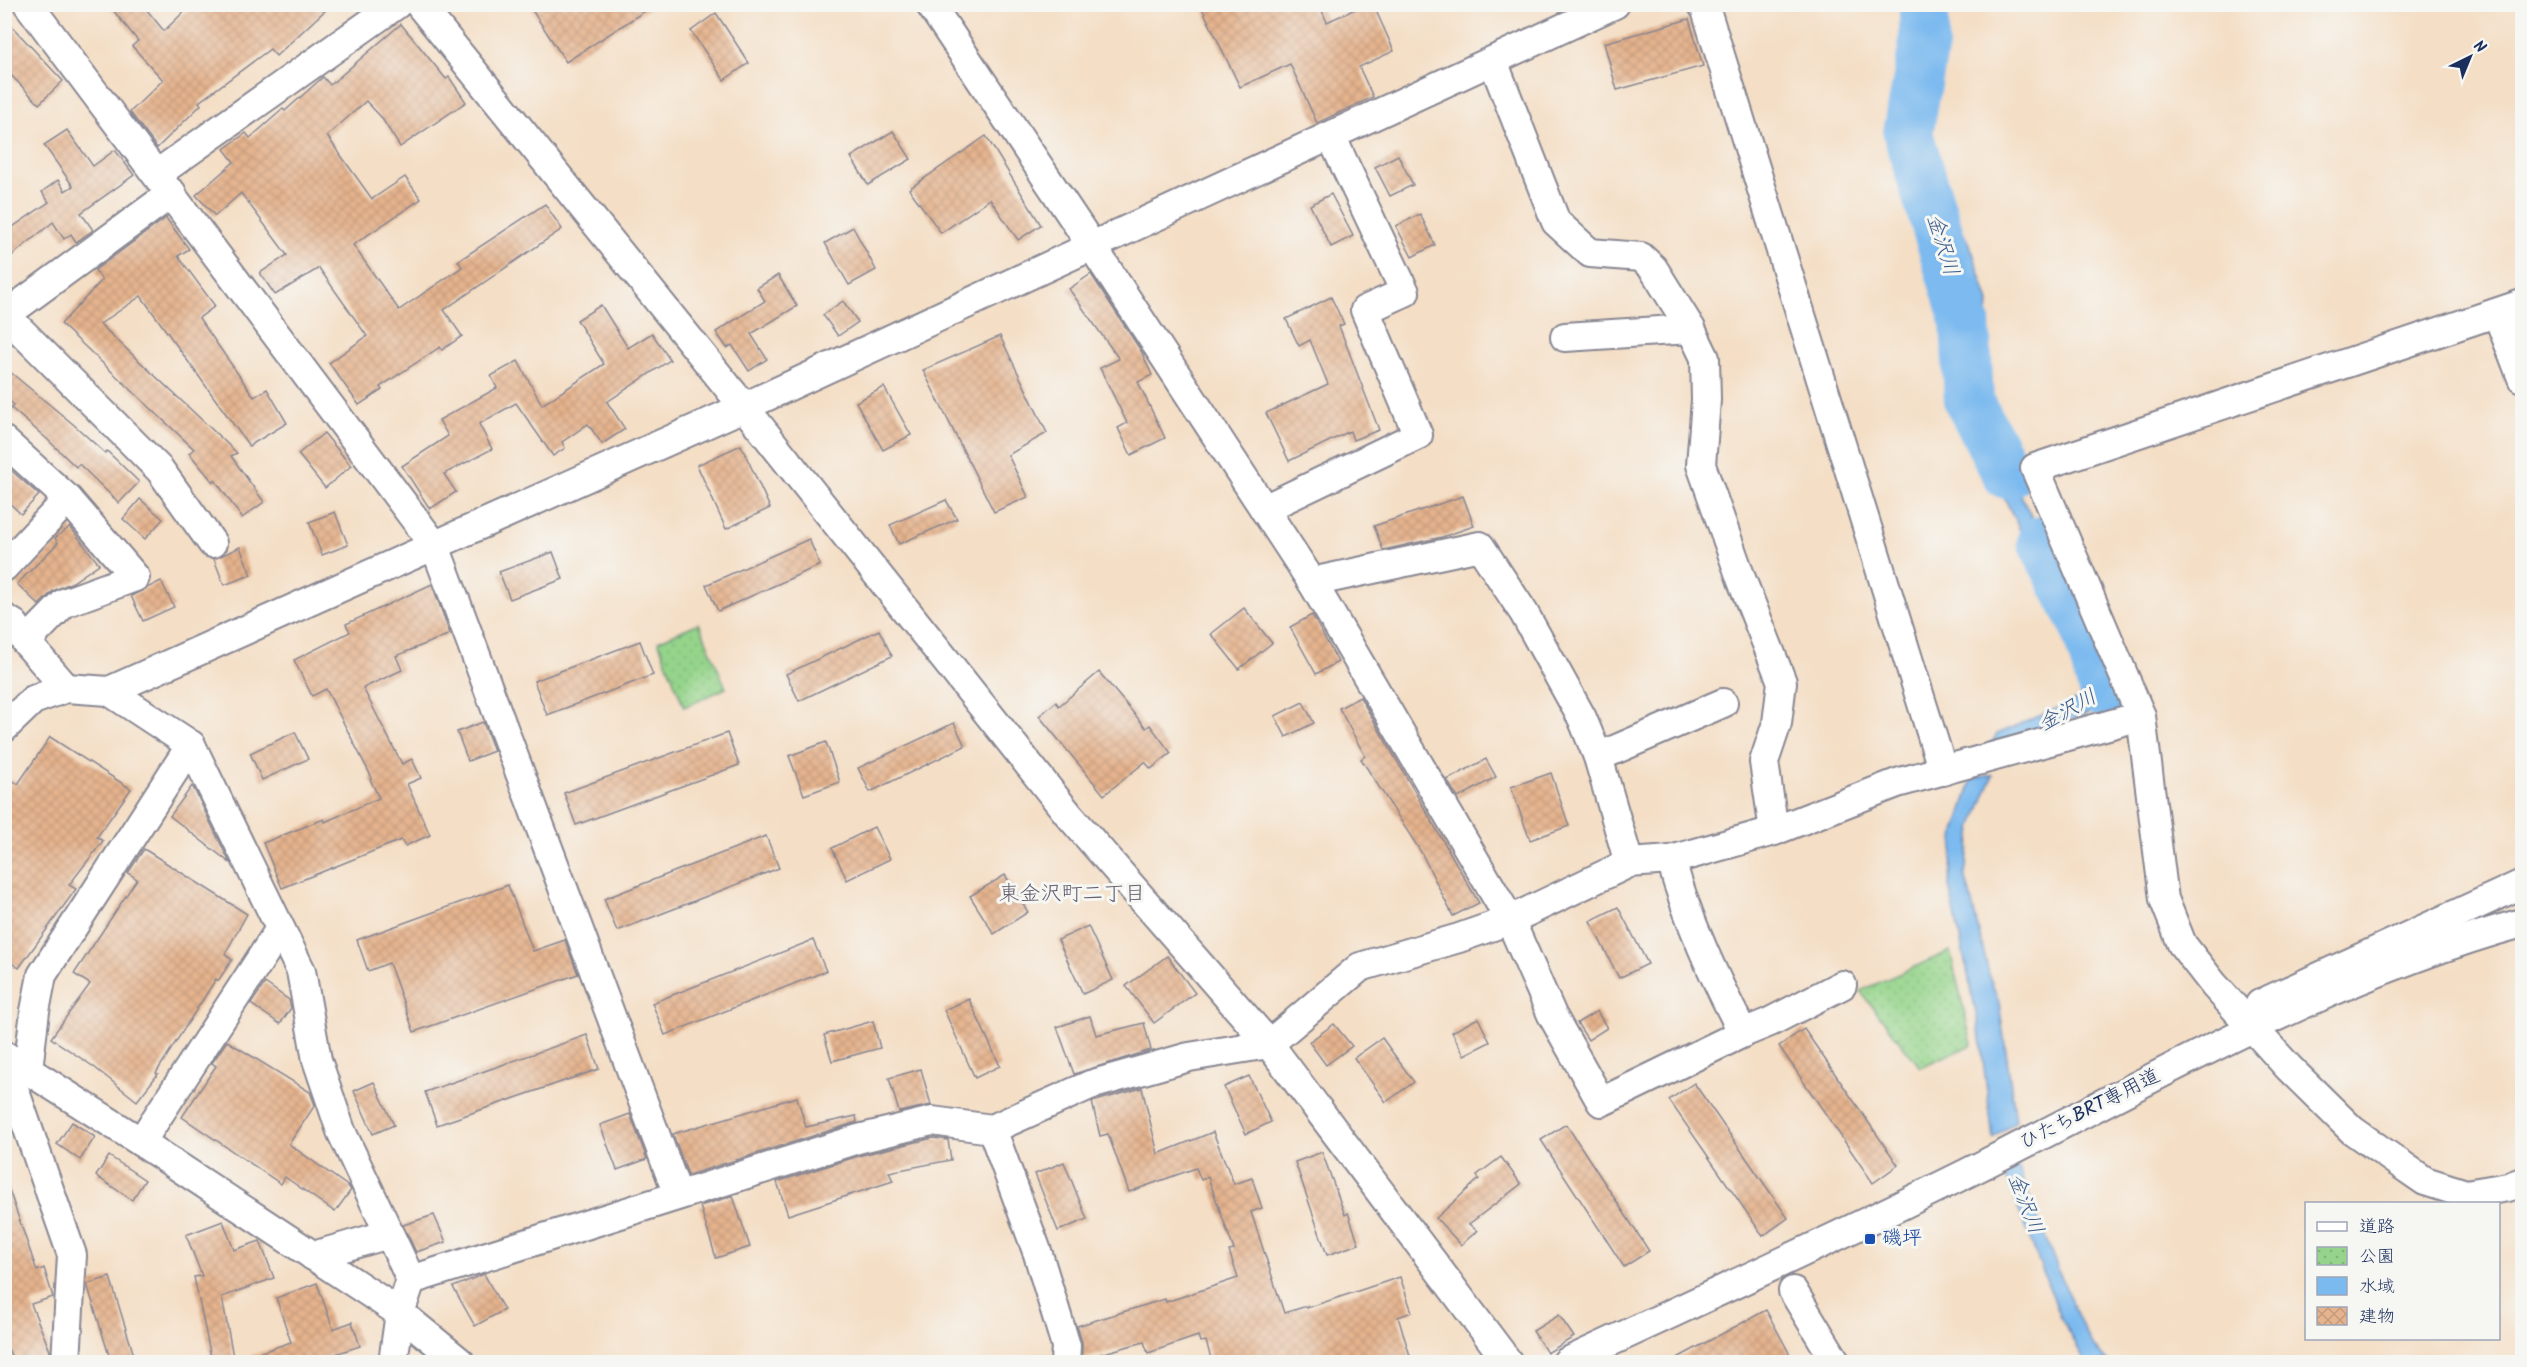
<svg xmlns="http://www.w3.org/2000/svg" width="2527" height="1367" viewBox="0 0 2527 1367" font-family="Kalam,'Klee One',sans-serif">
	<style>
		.park { fill: url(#park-dots); stroke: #588274; stroke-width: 1.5 }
		.water { fill: #7bbaef; stroke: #4b74a6; stroke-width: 1.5 }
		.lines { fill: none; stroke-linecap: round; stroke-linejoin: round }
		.river { stroke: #7bbaef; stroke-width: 50 }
		.building { fill: url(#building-cross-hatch) }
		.minor-casing { stroke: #888692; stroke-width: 32 }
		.minor { stroke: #fff; stroke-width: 28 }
		.transit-dot { fill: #1a4fb4; stroke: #f6f6f2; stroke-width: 2 }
		.labels { text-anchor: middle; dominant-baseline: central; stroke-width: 6; stroke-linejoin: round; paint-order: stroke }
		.street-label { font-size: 20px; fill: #1b2f5e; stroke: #f6f6f2 }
		.transit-label { font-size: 20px; fill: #164399; stroke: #f6f6f2; text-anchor: start }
		.water-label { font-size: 21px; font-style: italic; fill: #38598a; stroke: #f6f6f2 }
		.neighbourhood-label { font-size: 21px; fill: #625d6e; stroke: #f6f6f2 }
	</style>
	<defs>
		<pattern id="park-dots" width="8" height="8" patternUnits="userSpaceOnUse" patternTransform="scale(1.5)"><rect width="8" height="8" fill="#95d48a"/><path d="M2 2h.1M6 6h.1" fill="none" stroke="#80b67a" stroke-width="1.8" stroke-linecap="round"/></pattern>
		<pattern id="building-cross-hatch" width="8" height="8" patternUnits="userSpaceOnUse" patternTransform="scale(1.5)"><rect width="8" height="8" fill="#e5b38d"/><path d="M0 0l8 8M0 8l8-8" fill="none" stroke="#c49a7c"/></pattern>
	</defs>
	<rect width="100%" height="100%" fill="#f6f6f2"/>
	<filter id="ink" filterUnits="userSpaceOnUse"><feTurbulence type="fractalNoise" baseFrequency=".0167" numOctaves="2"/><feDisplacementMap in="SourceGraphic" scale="12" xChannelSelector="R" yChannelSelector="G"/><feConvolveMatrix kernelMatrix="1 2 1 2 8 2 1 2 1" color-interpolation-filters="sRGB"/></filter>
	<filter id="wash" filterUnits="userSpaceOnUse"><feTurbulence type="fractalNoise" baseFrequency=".008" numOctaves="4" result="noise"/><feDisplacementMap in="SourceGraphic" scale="24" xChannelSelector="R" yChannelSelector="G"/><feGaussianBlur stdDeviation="1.35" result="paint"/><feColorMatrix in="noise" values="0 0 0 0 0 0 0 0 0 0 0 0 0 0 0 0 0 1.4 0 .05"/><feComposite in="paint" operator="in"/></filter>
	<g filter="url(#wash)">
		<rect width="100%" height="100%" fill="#f4dec5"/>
		<g class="park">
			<path d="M 699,623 L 726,688 L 684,707 L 658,641 Z"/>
			<path d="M 1950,951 L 1972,1045 L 1920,1067 L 1860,991 Z"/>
		</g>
		<g class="water">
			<path d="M 1916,20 L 1930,24 L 1929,45 L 1913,132 L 1972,250 L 1989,302 L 1982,380 L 1989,405 L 1962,412 L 1976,333 L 1970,301 L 1959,258 L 1944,223 L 1900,143 L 1900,119 L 1915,49 Z"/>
			<path d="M 1990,412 L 2025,475 L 2017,487 L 2103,664 L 2111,699 L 2101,708 L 2014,743 L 1988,748 L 1997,734 L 2091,694 L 2093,680 L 1966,419 Z"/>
			<path d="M 1993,775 L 1972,828 L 1965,874 L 1990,978 L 1999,1003 L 2016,1121 L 1993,1138 L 1978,1022 L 1949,886 L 1955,832 L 1972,779 Z"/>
			<path d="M 2014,1155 C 2029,1197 2045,1238 2062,1279 C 2075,1308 2085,1341 2108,1362 L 2085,1362 L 2061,1318 L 2000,1162 Z"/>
		</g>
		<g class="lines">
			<g class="river">
				<path d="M 1924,4 L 1924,44 L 1908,134 L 1965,320 L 1969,401 L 2007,474"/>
				<path d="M 2042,541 L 2085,625 L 2104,693"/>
			</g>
		</g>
		<g id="blocks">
			<g class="building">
				<path d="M 108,4 L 142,4 L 164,31 L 192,4 L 332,4 L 276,56 L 270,49 L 199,102 L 201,105 L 157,148 L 130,112 L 163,80 L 132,46 L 138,41 Z"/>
				<path d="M 528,4 L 656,4 L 566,62 Z"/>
				<path d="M 1200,4 L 1319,4 L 1327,22 L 1366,4 L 1373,4 L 1394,51 L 1359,67 L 1373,97 L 1317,123 L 1290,64 L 1240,87 Z"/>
				<path d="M 716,13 L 749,63 L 724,80 L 691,31 Z"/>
				<path d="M 4,18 L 63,81 L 39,104 L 4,68 Z"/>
				<path d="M 1689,19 L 1703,66 L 1617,90 L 1604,43 Z"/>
				<path d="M 401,24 L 446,79 L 449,77 L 466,102 L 400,147 L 381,117 L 366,101 L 327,136 L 372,199 L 405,177 L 421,199 L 353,245 L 399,310 L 462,267 L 458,261 L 545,204 L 562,229 L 444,310 L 462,336 L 442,350 L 440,347 L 380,387 L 382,390 L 359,405 L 329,363 L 367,336 L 319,268 L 275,295 L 260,273 L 287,255 L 241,193 L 215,216 L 196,195 L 234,162 L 224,149 L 246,133 L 250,138 L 283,109 L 285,111 L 323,77 L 330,85 Z"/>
				<path d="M 67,130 L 93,166 L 115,150 L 134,175 L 81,213 L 93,230 L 76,242 L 71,234 L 64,239 L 53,222 L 4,262 L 4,233 L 49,202 L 42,192 L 58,180 L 65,191 L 73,186 L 44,145 Z"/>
				<path d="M 893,131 L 911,159 L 868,185 L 851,157 Z"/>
				<path d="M 986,136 L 1041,225 L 1018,240 L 990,199 L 941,233 L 909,189 Z"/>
				<path d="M 1398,155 L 1413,185 L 1390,196 L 1375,167 Z"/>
				<path d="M 1331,194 L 1353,236 L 1331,247 L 1310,205 Z"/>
				<path d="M 1420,214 L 1435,245 L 1412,257 L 1396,226 Z"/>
				<path d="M 166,218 L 189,249 L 178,256 L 215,306 L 199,318 L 254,397 L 267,389 L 287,423 L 249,446 L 141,296 L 100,324 L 237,453 L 231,456 L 264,502 L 242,518 L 215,480 L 213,482 L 189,453 L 194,449 L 61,324 L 102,280 L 95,270 Z"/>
				<path d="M 853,227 L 876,270 L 849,285 L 825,243 Z"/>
				<path d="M 1091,274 L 1141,351 L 1152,375 L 1138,382 L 1165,438 L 1131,455 L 1118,428 L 1127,423 L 1100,368 L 1119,359 L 1069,289 Z"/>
				<path d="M 778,275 L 797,306 L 751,334 L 767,359 L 749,371 L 732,345 L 727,348 L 716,332 L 765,301 L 757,288 Z"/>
				<path d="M 1331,297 L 1344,324 L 1339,326 L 1379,430 L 1353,440 L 1350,431 L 1289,461 L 1266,413 L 1328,384 L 1310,340 L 1299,346 L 1286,319 Z"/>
				<path d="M 843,301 L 858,322 L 838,336 L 823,315 Z"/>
				<path d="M 601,305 L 628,348 L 652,333 L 670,360 L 607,402 L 625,429 L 602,444 L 588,424 L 562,442 L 565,448 L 553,456 L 516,403 L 479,424 L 492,449 L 444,474 L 456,492 L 430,509 L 402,466 L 448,436 L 439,420 L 497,388 L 491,376 L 518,361 L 542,405 L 604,364 L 577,320 Z"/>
				<path d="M 1000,336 L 1047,433 L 1008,455 L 1028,497 L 994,512 L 923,370 Z"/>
				<path d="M 4,367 L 73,424 L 105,453 L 107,451 L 139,482 L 119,503 L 79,464 L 76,467 L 47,439 L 11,408 L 14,405 L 4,396 Z"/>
				<path d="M 884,387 L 911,435 L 883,450 L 856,402 Z"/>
				<path d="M 324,433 L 351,466 L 325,488 L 298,454 Z"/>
				<path d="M 741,445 L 770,508 L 726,529 L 697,465 Z"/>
				<path d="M 4,464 L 39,495 L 21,514 L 4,498 Z"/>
				<path d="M 1463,496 L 1474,526 L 1442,537 L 1383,550 L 1374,526 Z"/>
				<path d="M 140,499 L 163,519 L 145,539 L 123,519 Z"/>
				<path d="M 946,500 L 957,519 L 899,544 L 890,525 Z"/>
				<path d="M 335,512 L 348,545 L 322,555 L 309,522 Z"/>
				<path d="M 70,527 L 99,564 L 73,582 L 53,591 L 39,605 L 17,584 L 58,543 L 55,538 Z"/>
				<path d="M 809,539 L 820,565 L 718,611 L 706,585 Z"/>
				<path d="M 240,547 L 251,575 L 224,585 L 214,559 Z"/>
				<path d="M 553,552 L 563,579 L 510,599 L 499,572 Z"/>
				<path d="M 161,581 L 174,607 L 143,621 L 131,596 Z"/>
				<path d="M 432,584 L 450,634 L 396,656 L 402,670 L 363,688 L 402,764 L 412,759 L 421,778 L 407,784 L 430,835 L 405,846 L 401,840 L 282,888 L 263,843 L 324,819 L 325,822 L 379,798 L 370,779 L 372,778 L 326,689 L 312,696 L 294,660 L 350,632 L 346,624 Z"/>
				<path d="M 1244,608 L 1272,643 L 1239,669 L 1211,634 Z"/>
				<path d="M 1312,615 L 1338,662 L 1316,674 L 1290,627 Z"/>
				<path d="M 879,630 L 892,656 L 799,701 L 786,674 Z"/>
				<path d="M 640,641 L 653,675 L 547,715 L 534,681 Z"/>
				<path d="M 1099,672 L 1146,728 L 1150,725 L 1171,753 L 1151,769 L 1145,762 L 1104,795 L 1039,716 L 1056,702 L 1059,706 Z"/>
				<path d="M 1360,697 L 1479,903 L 1453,916 L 1421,852 L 1361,759 L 1365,756 L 1339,708 Z"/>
				<path d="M 1303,702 L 1314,723 L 1286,737 L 1275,716 Z"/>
				<path d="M 483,722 L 494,751 L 468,761 L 457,732 Z"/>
				<path d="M 954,723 L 965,746 L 870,792 L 858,768 Z"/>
				<path d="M 295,732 L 308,759 L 262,780 L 250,753 Z"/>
				<path d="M 727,733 L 739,765 L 576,825 L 564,793 Z"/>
				<path d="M 50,737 L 131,789 L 97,837 L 103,841 L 69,885 L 76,889 L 19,968 L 4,958 L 4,792 L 12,780 L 18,784 Z"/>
				<path d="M 826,742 L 840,782 L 804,795 L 789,756 Z"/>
				<path d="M 1486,759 L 1496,777 L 1458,798 L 1447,780 Z"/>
				<path d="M 1551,773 L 1569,826 L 1530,840 L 1511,787 Z"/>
				<path d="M 192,786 L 194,789 L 230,863 L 170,816 Z"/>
				<path d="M 874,827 L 890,859 L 847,880 L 832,848 Z"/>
				<path d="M 766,836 L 779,868 L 617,931 L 604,899 Z"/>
				<path d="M 144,849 L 247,914 L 225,954 L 232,960 L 218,981 L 216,979 L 156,1073 L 158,1074 L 137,1101 L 94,1067 L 51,1038 L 90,984 L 74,974 L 137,879 L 128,873 Z"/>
				<path d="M 1005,875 L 1028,912 L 994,934 L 970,896 Z"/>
				<path d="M 508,885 L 533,951 L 565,940 L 578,974 L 414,1032 L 389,963 L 368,971 L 357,940 Z"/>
				<path d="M 1618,907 L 1648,964 L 1619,978 L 1590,921 Z"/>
				<path d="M 1088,926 L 1113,980 L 1083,994 L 1058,940 Z"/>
				<path d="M 813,940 L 826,971 L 665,1035 L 652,1003 Z"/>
				<path d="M 1167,956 L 1195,993 L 1154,1023 L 1126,986 Z"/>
				<path d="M 265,983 L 289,1000 L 291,1008 L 280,1024 L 251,1004 Z"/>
				<path d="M 969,999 L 1000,1066 L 975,1078 L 944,1010 Z"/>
				<path d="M 1597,1011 L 1607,1028 L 1588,1040 L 1577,1023 Z"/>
				<path d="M 1090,1016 L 1096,1035 L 1144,1023 L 1151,1050 L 1074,1074 L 1057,1027 Z"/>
				<path d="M 1478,1018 L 1490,1042 L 1464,1055 L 1452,1032 Z"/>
				<path d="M 873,1021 L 880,1048 L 832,1061 L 824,1035 Z"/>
				<path d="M 1334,1024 L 1352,1046 L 1326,1065 L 1309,1042 Z"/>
				<path d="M 1804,1029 L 1898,1165 L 1873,1183 L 1779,1046 Z"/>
				<path d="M 587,1035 L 599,1069 L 437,1125 L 425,1092 Z"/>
				<path d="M 1382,1038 L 1414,1082 L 1386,1102 L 1354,1058 Z"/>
				<path d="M 227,1041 L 310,1092 L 315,1105 L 289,1144 L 349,1187 L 351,1190 L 335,1212 L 285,1177 L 281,1184 L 182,1117 L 216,1066 L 212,1063 Z"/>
				<path d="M 921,1069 L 931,1105 L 899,1112 L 889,1078 Z"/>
				<path d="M 1249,1076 L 1271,1122 L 1246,1134 L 1224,1087 Z"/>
				<path d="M 374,1082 L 394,1125 L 373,1134 L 354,1091 Z"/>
				<path d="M 1694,1083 L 1788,1218 L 1763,1236 L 1669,1100 Z"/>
				<path d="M 1142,1088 L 1158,1154 L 1213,1132 L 1234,1184 L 1252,1178 L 1262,1208 L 1251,1212 L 1284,1313 L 1307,1306 L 1307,1308 L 1400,1277 L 1412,1312 L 1398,1317 L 1412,1362 L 1212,1362 L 1206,1341 L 1200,1342 L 1198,1336 L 1148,1353 L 1144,1342 L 1082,1359 L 1082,1342 L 1077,1326 L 1165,1299 L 1166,1302 L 1238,1278 L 1229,1251 L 1234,1250 L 1208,1177 L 1201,1180 L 1196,1168 L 1129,1192 L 1108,1134 L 1100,1136 L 1092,1102 Z"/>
				<path d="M 797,1097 L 806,1127 L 856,1116 L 857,1122 L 688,1175 L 673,1134 Z"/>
				<path d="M 630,1114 L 647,1159 L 617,1170 L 600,1125 Z"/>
				<path d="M 72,1122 L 95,1137 L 80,1160 L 57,1144 Z"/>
				<path d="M 1566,1124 L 1649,1251 L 1624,1267 L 1541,1140 Z"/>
				<path d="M 933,1138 L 948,1140 L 951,1160 L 889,1172 L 893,1181 L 788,1215 L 777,1182 L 862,1155 Z"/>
				<path d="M 1322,1152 L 1345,1215 L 1348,1213 L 1359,1244 L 1327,1255 L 1295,1162 Z"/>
				<path d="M 109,1156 L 145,1180 L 132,1200 L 96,1176 Z"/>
				<path d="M 1501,1157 L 1521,1184 L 1469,1224 L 1477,1231 L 1461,1245 L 1436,1218 L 1479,1179 L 1477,1175 Z"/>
				<path d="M 1064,1162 L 1087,1219 L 1058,1231 L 1035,1174 Z"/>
				<path d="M 4,1187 L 8,1187 L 37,1271 L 44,1268 L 53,1297 L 31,1304 L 50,1351 L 50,1362 L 14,1362 L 4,1340 Z"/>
				<path d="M 733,1196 L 750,1247 L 716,1258 L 700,1206 Z"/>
				<path d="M 434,1215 L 446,1242 L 416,1252 L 403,1225 Z"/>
				<path d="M 223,1221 L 234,1250 L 260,1241 L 274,1278 L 222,1297 L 234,1362 L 212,1362 L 194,1277 L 202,1276 L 186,1235 Z"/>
				<path d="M 484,1274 L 504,1310 L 475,1326 L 453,1287 Z"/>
				<path d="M 110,1277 L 136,1362 L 111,1362 L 87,1284 Z"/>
				<path d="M 317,1283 L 333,1329 L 352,1322 L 360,1346 L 311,1362 L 241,1362 L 241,1359 L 291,1342 L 276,1298 Z"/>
				<path d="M 1766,1310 L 1794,1362 L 1670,1362 Z"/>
				<path d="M 1559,1315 L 1574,1337 L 1547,1353 L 1533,1331 Z"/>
			</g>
		</g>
	</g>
	<g filter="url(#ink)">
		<use href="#blocks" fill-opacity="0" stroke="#888692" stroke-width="1.5"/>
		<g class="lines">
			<g class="minor-casing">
				<g id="minor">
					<path d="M 28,4 L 435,546 L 678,1195"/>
					<path d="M 419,4 L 744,407 L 1069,815 L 1269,1044 L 1508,1362"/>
					<path d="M 930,4 L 1092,246 L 1312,582 L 1510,920 L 1552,1015 L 1601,1102 L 1743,1033"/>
					<path d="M 1702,4 L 1706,10 L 1943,771"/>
					<path d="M 1493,61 L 1556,222 L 1590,253 L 1641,257 L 1653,268 L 1691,329 L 1705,358 L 1706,400 L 1701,465 L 1742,581 L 1782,682 L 1777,723 L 1764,762 L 1774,831"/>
					<path d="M 157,174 L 397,4"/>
					<path d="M 2522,304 L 2035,468 L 2141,716 L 2164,899 L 2182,944 L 2214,985 L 2289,1068 L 2352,1130 L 2396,1161 L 2425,1181 L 2466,1194 L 2508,1187 L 2522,1182"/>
					<path d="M 2497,313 L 2522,378"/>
					<path d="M 5,315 L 160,470 L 212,543"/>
					<path d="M 4,316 L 172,193"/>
					<path d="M 1565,337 L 1691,329"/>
					<path d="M 4,441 L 68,499 L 4,567"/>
					<path d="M 1264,509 L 1418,435 L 1365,310 L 1405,292 L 1331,136"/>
					<path d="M 1312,582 L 1480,546 L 1524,613 L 1582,718 L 1598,757 L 1629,863"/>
					<path d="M 4,618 L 14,624 L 26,642 L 66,688"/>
					<path d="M 26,642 L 64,603 L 135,577 L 68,499"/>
					<path d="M 109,691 L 191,745 L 301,971 L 317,1060 L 341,1131 L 411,1280 L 400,1313 L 393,1362"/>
					<path d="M 4,728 L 33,700 L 66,688 L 109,691 L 744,407 L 1615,4"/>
					<path d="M 1598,757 L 1723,703"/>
					<path d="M 1671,860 C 1688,921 1714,977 1743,1033 L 1770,1022 L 1842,985"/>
					<path d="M 2260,1004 L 2522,884"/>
					<path d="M 4,1055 L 141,1142 L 400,1313 L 460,1362"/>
					<path d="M 4,1060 L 72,1255 L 66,1362"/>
					<path d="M 28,1069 L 35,1011 L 42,975 L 191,745"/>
					<path d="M 992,1129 L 1038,1254 L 1066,1346 L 1065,1362"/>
					<path d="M 141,1142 L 280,929"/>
					<path d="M 313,1256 L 389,1234"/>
					<path d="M 411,1280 L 858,1139 L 932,1121 L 992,1129 L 1090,1085 L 1189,1057 L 1269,1044 L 1360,967 L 1459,938 L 1510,920 L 1629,863 L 1671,860 L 1774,831 L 1897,783 L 2141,716"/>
					<path d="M 1793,1291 L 1836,1362"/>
					<path d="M 1567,1362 C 1706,1297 1846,1234 1983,1165 C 2158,1077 2332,975 2522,923"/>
				</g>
			</g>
			<use href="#minor" class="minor"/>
		</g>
	</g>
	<rect class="transit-dot" x="1864" y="1233" width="12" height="12" rx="3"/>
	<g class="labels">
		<g class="street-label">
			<text transform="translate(2090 1110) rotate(-27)">ひたちBRT専用道</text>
		</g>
		<g class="transit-label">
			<text x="1882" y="1239">磯坪</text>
		</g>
		<g class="water-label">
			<text transform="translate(1942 245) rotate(73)">金沢川</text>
			<text transform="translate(2068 711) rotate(-29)">金沢川</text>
			<text transform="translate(2025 1204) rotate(69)">金沢川</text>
		</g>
		<g class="neighbourhood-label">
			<text x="1072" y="894">東金沢町二丁目</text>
		</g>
	</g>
	<rect width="2527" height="1367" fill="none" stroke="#f6f6f2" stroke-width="24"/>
	<rect x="2305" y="1202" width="195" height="138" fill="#f6f6f2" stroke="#9ea6b7" stroke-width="1.5"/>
	<rect x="2317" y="1222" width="30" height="9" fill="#ffffff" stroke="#9ea6b7" stroke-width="1.5"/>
	<text x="2359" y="1232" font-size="18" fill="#1b2f5e">道路</text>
	<rect x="2317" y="1247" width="30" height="18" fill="url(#park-dots)" stroke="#9ea6b7" stroke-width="1.5"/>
	<text x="2359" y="1262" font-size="18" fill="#1b2f5e">公園</text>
	<rect x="2317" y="1277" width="30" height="18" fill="#7bbaef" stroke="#9ea6b7" stroke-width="1.5"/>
	<text x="2359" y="1292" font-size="18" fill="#1b2f5e">水域</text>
	<rect x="2317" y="1307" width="30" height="18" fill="url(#building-cross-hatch)" stroke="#9ea6b7" stroke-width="1.5"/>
	<text x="2359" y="1322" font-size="18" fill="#1b2f5e">建物</text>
	<g transform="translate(2470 57) rotate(43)" stroke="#f6f6f2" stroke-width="4.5" paint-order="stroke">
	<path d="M0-4.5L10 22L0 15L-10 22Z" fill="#1b2f5e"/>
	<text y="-9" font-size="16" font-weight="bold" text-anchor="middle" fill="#1b2f5e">N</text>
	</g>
</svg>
